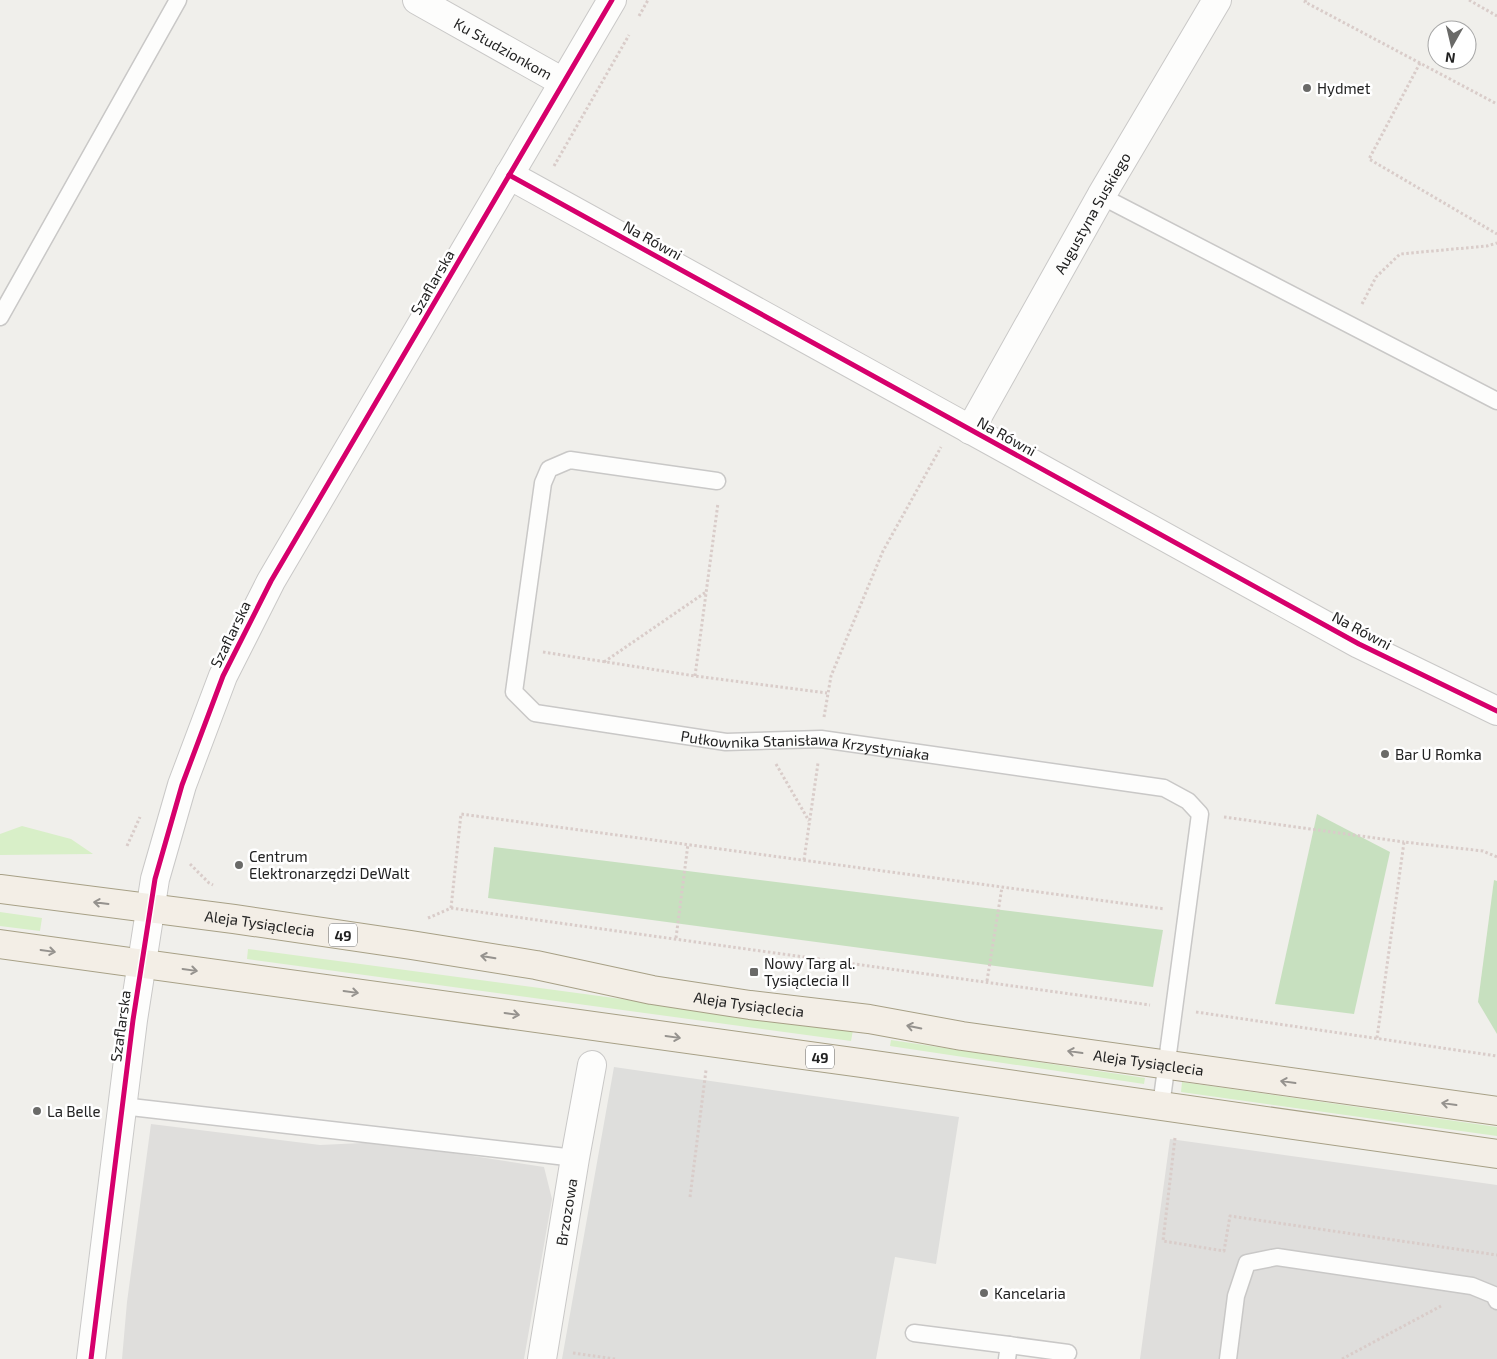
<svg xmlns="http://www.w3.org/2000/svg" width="1497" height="1359" viewBox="0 0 1497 1359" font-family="'Exo 2',sans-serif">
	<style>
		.residential { fill: #dfdedc }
		.religious { fill: #dededc }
		.grass { fill: #d8efc8 }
		.forest { fill: #c7e0bf }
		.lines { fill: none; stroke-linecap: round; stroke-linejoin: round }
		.service-casing { stroke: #c9c8c7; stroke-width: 19 }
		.minor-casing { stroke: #c9c8c7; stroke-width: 30 }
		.tertiary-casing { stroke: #c9c8c7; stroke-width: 30 }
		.primary-casing { stroke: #a7a086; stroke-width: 30 }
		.path { stroke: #d9ccc9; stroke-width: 3; stroke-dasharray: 2.5 2.5; stroke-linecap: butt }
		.service { stroke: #fdfdfc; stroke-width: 16 }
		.minor { stroke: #fdfdfc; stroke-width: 28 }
		.tertiary { stroke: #fdfdfc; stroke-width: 28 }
		.primary { stroke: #f3eee6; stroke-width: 28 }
		.cycleway-casing { stroke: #fff; stroke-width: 8 }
		.cycleway { stroke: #d6006c; stroke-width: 5 }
		.oneway { stroke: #95928e }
		.poi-dot { fill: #6a6a68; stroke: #fff; stroke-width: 2 }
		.labels { text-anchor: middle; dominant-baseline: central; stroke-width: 5; stroke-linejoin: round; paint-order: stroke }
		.shield { fill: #fff; stroke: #646464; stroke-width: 1 }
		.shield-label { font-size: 14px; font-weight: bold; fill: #222 }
		.street-label { font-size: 15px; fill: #222; stroke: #fff }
		.poi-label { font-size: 15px; fill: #222; stroke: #fff; text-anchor: start }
	</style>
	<rect width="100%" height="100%" fill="#f0efeb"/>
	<g class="residential">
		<path d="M 151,1124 L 320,1145 L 383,1142 L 544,1167 L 552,1199 L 524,1359 L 122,1359 L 127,1302 Z"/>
		<path d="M 1170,1139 L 1497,1185 L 1497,1359 L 1140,1359 Z"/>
	</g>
	<path class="religious" d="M 614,1067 L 959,1117 L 936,1264 L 895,1257 L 876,1359 L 562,1359 Z"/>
	<g class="grass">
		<path d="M 22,826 L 71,839 L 93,854 L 0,855 L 0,834 Z"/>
		<path d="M 0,912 L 42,918 L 40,931 L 0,926 Z"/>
		<path d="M 248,949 L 853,1030 L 851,1041 L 247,959 Z"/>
		<path d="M 891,1040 L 1145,1078 L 1144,1084 L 890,1046 Z"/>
		<path d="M 1182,1082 L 1497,1127 L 1497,1136 L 1181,1092 Z"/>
	</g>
	<g class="forest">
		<path d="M 1317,814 L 1390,852 L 1354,1014 L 1275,1004 Z"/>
		<path d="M 494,847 L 1163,930 L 1153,987 L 488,898 Z"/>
		<path d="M 1494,880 L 1497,881 L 1497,1034 L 1478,1002 Z"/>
	</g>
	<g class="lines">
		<g class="service-casing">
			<g id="service">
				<path d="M 1101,196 L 1497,401"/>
				<path d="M 0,317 L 178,0"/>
				<path id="s1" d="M 717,481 L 570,460 L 549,469 L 543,483 L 514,692 L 535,713 L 726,742 L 821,739 L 1164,788 L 1188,801 L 1200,814 L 1161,1106"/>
				<path d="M 122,1106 L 575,1158"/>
				<path d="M 914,1333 L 1009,1345 L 1007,1359"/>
				<path d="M 1009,1345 L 1068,1353"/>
				<path d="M 1228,1359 L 1236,1296 L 1247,1263 L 1277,1257 L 1472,1286 L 1494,1295 L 1497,1301"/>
			</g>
		</g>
		<g class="minor-casing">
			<g id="minor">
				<path id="s2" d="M 417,0 L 563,82"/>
				<path d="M 509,175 L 1359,644 L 1497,711"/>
				<path id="s3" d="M 970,430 L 1101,196 L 1217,0"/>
				<path id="s4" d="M 542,1359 L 575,1158 L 592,1065"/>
			</g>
		</g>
		<g class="tertiary-casing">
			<path id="tertiary" d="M 91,1359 L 133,1020 L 155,879 L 182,785 L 223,676 L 271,581 L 612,0"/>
		</g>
		<g class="primary-casing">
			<g id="primary">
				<path id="s5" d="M 0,889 L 234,919 L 411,945 L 536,965 L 652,990 L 750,1005 L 869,1019 L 962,1036 L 1497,1111"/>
				<path d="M 0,944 L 861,1063 L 1497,1154"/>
			</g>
		</g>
		<g class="path">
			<path d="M 1306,0 L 1305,2 L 1497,104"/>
			<path d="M 1469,0 L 1497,16"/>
			<path d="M 639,16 L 648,0"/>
			<path d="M 1420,63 L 1369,159 L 1497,234"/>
			<path d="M 554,166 L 629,35"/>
			<path d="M 1362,304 L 1376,277 L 1400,254 L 1487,246 L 1497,243"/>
			<path d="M 543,652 L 695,676 L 827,693"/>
			<path d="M 604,662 L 706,592"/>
			<path d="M 695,676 L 718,503"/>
			<path d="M 824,717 L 831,676 L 883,551 L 941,447"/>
			<path d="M 776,764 L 809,821"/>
			<path d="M 1224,817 L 1404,842"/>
			<path d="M 127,846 L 140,817"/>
			<path d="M 804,860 L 818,763"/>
			<path d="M 190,864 L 209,883 L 213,885"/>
			<path d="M 451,908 L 461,814 L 1165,909"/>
			<path d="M 428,918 L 451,908 L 1150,1005"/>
			<path d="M 676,938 L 688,844"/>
			<path d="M 987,981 L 1002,887"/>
			<path d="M 1196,1012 L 1497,1056"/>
			<path d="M 1377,1038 L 1404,842 L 1483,851 L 1497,857"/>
			<path d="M 1175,1138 L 1163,1241 L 1224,1251 L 1230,1216 L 1497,1255"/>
			<path d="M 690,1197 L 706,1070"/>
			<path d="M 573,1353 L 615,1359"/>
			<path d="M 1342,1359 L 1441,1306"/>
		</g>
		<use href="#service" class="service"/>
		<use href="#minor" class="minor"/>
		<use href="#tertiary" class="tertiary"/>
		<use href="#primary" class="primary"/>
		<g class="cycleway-casing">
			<g id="cycleway">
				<path d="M 509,175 L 1359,644 L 1497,711"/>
				<path d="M 91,1359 L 133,1020 L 155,879 L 182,785 L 223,676 L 271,581 L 612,0"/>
			</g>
		</g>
		<use href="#cycleway" class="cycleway"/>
	</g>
	<defs><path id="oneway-shaft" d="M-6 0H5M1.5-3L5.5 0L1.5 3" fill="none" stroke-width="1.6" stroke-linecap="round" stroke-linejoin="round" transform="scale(1.25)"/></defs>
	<g class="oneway">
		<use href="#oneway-shaft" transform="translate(101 903) rotate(-173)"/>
		<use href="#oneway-shaft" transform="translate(48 951) rotate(8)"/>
		<use href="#oneway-shaft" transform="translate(488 957) rotate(-171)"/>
		<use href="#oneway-shaft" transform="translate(190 970) rotate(8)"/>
		<use href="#oneway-shaft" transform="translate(351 992) rotate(8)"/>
		<use href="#oneway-shaft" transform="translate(512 1014) rotate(8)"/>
		<use href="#oneway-shaft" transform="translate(914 1027) rotate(-169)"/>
		<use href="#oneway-shaft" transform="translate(673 1037) rotate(8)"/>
		<use href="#oneway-shaft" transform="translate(1075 1052) rotate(-172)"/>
		<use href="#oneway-shaft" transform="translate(1288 1082) rotate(-172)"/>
		<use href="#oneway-shaft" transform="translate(1449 1104) rotate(-172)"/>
	</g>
	<g class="poi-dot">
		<circle cx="1307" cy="88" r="5"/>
		<circle cx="1385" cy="754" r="5"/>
		<circle cx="239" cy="865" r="5"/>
		<rect x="749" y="967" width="10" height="10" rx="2.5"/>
		<circle cx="37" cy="1111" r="5"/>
		<circle cx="984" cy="1293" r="5"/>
	</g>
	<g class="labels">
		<g class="shield">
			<rect x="329" y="923.5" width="28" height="23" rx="4"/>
			<rect x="806" y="1045.5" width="28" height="23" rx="4"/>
		</g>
		<g class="shield-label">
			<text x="343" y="935">49</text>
			<text x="820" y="1057">49</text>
		</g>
		<g class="street-label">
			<text stroke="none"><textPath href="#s2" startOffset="99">Ku Studzionkom</textPath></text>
			<text stroke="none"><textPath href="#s3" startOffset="249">Augustyna Suskiego</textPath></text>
			<text transform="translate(653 240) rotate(29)">Na Równi</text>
			<text transform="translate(432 282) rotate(-60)">Szaflarska</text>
			<text transform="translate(1007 436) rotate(29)">Na Równi</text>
			<text transform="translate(1362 630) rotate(28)">Na Równi</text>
			<text transform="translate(230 634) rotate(-64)">Szaflarska</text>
			<text stroke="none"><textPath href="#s1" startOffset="700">Pułkownika Stanisława Krzystyniaka</textPath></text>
			<text stroke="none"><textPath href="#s5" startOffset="262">Aleja Tysiąclecia</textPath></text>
			<text stroke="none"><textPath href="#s5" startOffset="758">Aleja Tysiąclecia</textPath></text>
			<text transform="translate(120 1026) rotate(-82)">Szaflarska</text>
			<text stroke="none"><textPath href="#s5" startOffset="1162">Aleja Tysiąclecia</textPath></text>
			<text stroke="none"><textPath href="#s4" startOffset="149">Brzozowa</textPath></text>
		</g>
		<g class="poi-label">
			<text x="1317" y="88">Hydmet</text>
			<text x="1395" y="754">Bar U Romka</text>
			<text x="249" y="856">Centrum<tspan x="249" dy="17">Elektronarzędzi DeWalt</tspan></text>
			<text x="764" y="963">Nowy Targ al.<tspan x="764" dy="17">Tysiąclecia II</tspan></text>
			<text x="47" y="1111">La Belle</text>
			<text x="994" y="1293">Kancelaria</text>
		</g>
	</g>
	<g transform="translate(1452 45) rotate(188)"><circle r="24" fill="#ffffff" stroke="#a7a7a7"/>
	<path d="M0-4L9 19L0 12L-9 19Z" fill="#6a6a68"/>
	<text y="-8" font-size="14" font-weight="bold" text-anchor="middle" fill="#222222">N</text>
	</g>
</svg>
